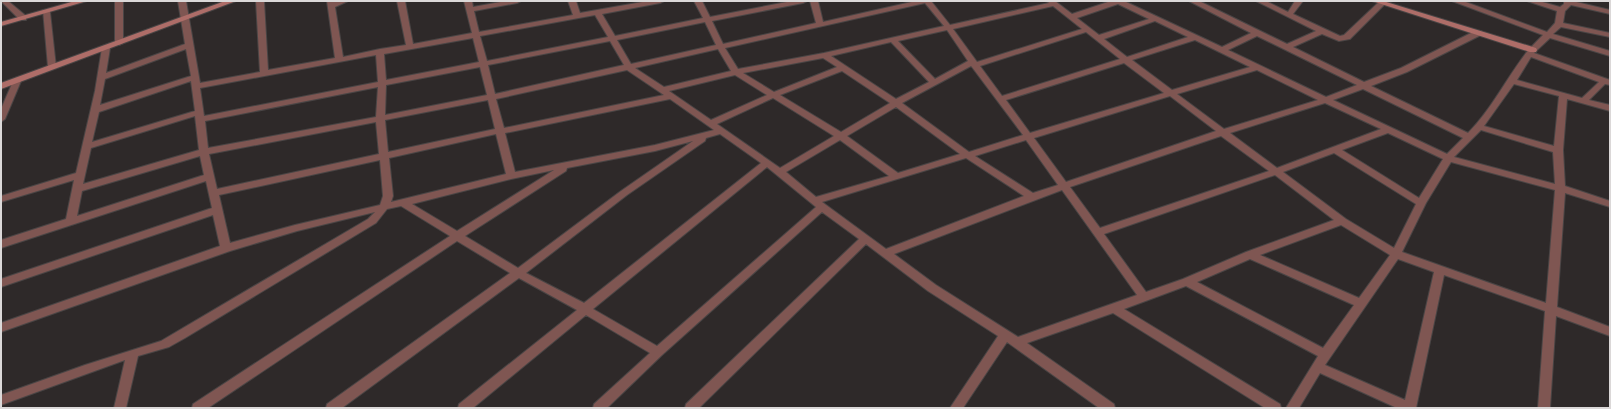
<svg xmlns="http://www.w3.org/2000/svg" width="1611" height="409" viewBox="0 0 1611 409" font-family="Lato,sans-serif">
	<style>
		.lines { fill: none; stroke-linecap: round; stroke-linejoin: round }
		.street-casing { stroke: #4a4545; stroke-width: 2 }
		.secondary-casing { stroke: #4a4545; stroke-width: 2 }
		.street { fill: #7f5652; fill-rule: evenodd }
		.secondary { fill: #ae6d68; fill-rule: evenodd }
	</style>
	<rect width="100%" height="100%" fill="#2e2929"/>
	<g class="lines">
		<g class="street-casing">
			<g id="street">
				<path d="M 1,1 L 8,1 L 26,16 L 26,20 L 20,20 Z"/>
				<path d="M 115,1 L 123,1 L 123,43 L 119,45 L 115,43 Z"/>
				<path d="M 178,1 L 186,1 L 200,83 L 260,72 L 256,1 L 264,1 L 268,70 L 335,58 L 327,1 L 335,1 L 335,2 L 348,1 L 335,7 L 343,57 L 380,49 L 406,45 L 397,1 L 405,1 L 413,44 L 472,33 L 464,1 L 472,1 L 473,7 L 506,1 L 521,1 L 517,3 L 474,11 L 479,32 L 573,15 L 568,1 L 576,1 L 580,13 L 648,1 L 664,1 L 660,3 L 602,14 L 615,36 L 703,18 L 694,1 L 702,1 L 710,17 L 792,1 L 807,1 L 803,3 L 712,21 L 723,44 L 816,23 L 810,1 L 818,1 L 823,22 L 916,1 L 931,1 L 950,25 L 1049,3 L 1047,1 L 1055,1 L 1072,14 L 1111,1 L 1124,1 L 1222,47 L 1251,33 L 1189,1 L 1199,1 L 1287,44 L 1316,31 L 1256,1 L 1266,1 L 1288,12 L 1295,1 L 1303,1 L 1293,14 L 1340,36 L 1344,35 L 1380,1 L 1388,1 L 1350,39 L 1339,41 L 1322,34 L 1293,47 L 1364,82 L 1401,68 L 1475,31 L 1481,31 L 1481,35 L 1407,72 L 1371,86 L 1468,133 C 1491,110 1506,79 1526,53 C 1531,47 1537,41 1543,35 L 1452,1 L 1463,1 L 1547,32 L 1555,23 L 1557,11 L 1527,1 L 1539,1 L 1560,7 L 1564,4 L 1564,1 L 1572,1 L 1610,10 L 1610,14 L 1571,5 L 1565,11 L 1563,23 L 1610,33 L 1610,37 L 1561,27 L 1553,34 L 1610,51 L 1610,56 L 1550,38 L 1534,53 L 1610,80 L 1610,85 L 1605,84 L 1589,100 L 1610,105 L 1610,111 L 1567,99 L 1563,150 L 1565,186 L 1610,201 L 1610,207 L 1565,193 L 1557,307 L 1610,327 L 1610,336 L 1556,316 L 1550,408 L 1538,408 L 1545,311 L 1444,275 L 1416,408 L 1397,408 L 1320,373 L 1299,408 L 1286,408 L 1318,356 L 1186,286 L 1124,309 L 1280,404 L 1281,408 L 1265,408 L 1113,313 L 1027,343 L 1114,404 L 1115,408 L 1099,408 L 1007,342 L 963,408 L 950,408 L 998,336 L 928,291 L 866,244 L 699,408 L 685,408 L 686,404 L 859,239 L 822,212 L 662,355 L 607,408 L 593,408 L 594,404 L 650,353 L 586,315 L 473,408 L 458,408 L 459,404 L 577,310 L 519,278 L 342,408 L 326,408 L 327,404 L 510,273 L 457,241 L 208,408 L 192,408 L 193,404 L 450,236 L 401,206 L 387,209 L 376,223 L 185,338 L 169,347 L 138,356 L 126,408 L 114,408 L 125,360 L 1,405 L 1,395 L 85,365 L 161,341 L 368,219 L 375,212 L 297,231 L 230,251 L 1,332 L 1,323 L 220,246 L 213,215 L 1,287 L 1,279 L 212,208 L 206,181 L 1,248 L 1,240 L 66,219 L 74,180 L 1,202 L 1,196 L 76,173 L 95,91 L 102,48 L 106,46 L 110,48 L 106,73 L 185,44 ZM 925,3 L 944,26 L 824,53 L 738,69 L 725,48 ZM 1118,4 L 1149,19 L 1099,35 L 1077,18 ZM 1053,6 L 1082,29 L 977,62 L 953,29 ZM 595,15 L 608,37 L 487,61 L 480,36 ZM 1155,21 L 1188,37 L 1127,57 L 1104,39 ZM 705,22 L 716,45 L 631,64 L 617,40 ZM 947,30 L 968,61 L 935,79 L 898,41 ZM 1086,32 L 1120,59 L 1002,96 L 980,66 ZM 1257,36 L 1357,85 L 1326,97 L 1228,50 ZM 473,38 L 479,62 L 386,80 L 384,54 ZM 1195,40 L 1250,67 L 1172,90 L 1132,60 ZM 610,41 L 624,65 L 495,94 L 488,65 ZM 891,42 L 929,82 L 896,99 L 831,56 ZM 186,49 L 191,76 L 100,105 L 105,79 ZM 718,49 L 731,71 L 664,87 L 635,68 ZM 376,55 L 378,82 L 204,116 L 200,88 ZM 1531,57 L 1599,82 L 1582,98 L 1517,80 ZM 823,58 L 837,67 L 774,92 L 743,73 ZM 1124,63 L 1164,93 L 1030,133 L 1006,100 ZM 971,66 L 972,67 L 1023,135 L 969,152 L 902,103 ZM 480,67 L 487,95 L 385,115 L 386,85 ZM 627,70 L 664,95 L 504,128 L 496,99 ZM 1257,70 L 1318,100 L 1224,129 L 1177,94 ZM 842,71 L 890,103 L 841,132 L 780,95 ZM 735,75 L 767,95 L 711,120 L 669,91 ZM 191,81 L 195,111 L 92,142 L 99,112 ZM 1514,84 L 1559,96 L 1554,146 L 1484,126 ZM 378,87 L 376,117 L 208,148 L 205,121 ZM 1363,89 L 1463,138 L 1447,154 L 1333,100 ZM 1170,96 L 1216,131 L 1066,182 L 1034,138 ZM 773,98 L 834,136 L 780,168 L 717,124 ZM 670,99 L 714,130 L 655,145 L 515,172 L 505,133 ZM 488,100 L 495,129 L 388,152 L 385,120 ZM 1325,103 L 1381,129 L 1277,168 L 1230,133 ZM 896,107 L 960,154 L 898,173 L 847,136 ZM 195,116 L 199,150 L 83,184 L 91,148 ZM 376,122 L 379,154 L 217,189 L 209,154 ZM 1481,130 L 1553,152 L 1555,184 L 1454,157 ZM 1388,133 L 1443,159 L 1419,198 L 1342,150 ZM 496,134 L 506,174 L 391,202 L 393,196 L 389,158 ZM 720,134 L 761,163 L 584,303 L 526,273 L 627,195 L 705,141 L 706,138 ZM 1221,136 L 1269,171 L 1100,228 L 1070,187 ZM 840,140 L 889,176 L 816,197 L 786,172 ZM 1026,140 L 1058,185 L 1033,193 L 975,156 ZM 693,141 L 621,191 L 518,268 L 465,236 L 566,171 L 567,168 L 655,151 ZM 1334,153 L 1416,204 L 1394,248 L 1346,219 L 1283,172 ZM 200,156 L 204,175 L 77,216 L 82,191 ZM 966,158 L 1024,196 L 886,249 L 822,202 ZM 380,160 L 383,196 L 380,205 L 295,225 L 230,243 L 219,195 ZM 1451,162 L 1555,190 L 1546,303 L 1402,252 L 1426,203 ZM 767,167 L 816,207 L 657,346 L 593,309 ZM 554,170 L 457,231 L 412,204 L 511,179 ZM 1275,175 L 1334,220 L 1246,252 L 1183,279 L 1146,292 L 1104,234 ZM 1062,190 L 1137,295 L 1018,337 L 936,285 L 894,254 ZM 1341,225 L 1390,255 L 1359,298 L 1260,255 ZM 1250,259 L 1354,305 L 1323,348 L 1197,282 ZM 1398,259 L 1434,272 L 1405,400 L 1325,365 Z"/>
				<path d="M 43,10 L 49,10 L 50,12 L 56,67 L 52,69 L 48,67 Z"/>
				<path d="M 14,79 L 20,79 L 21,81 L 5,119 L 1,122 L 1,109 Z"/>
			</g>
		</g>
		<g class="secondary-casing">
			<g id="secondary">
				<path d="M 75,1 L 87,1 L 1,26 L 1,22 Z"/>
				<path d="M 225,1 L 236,1 L 1,89 L 1,83 Z"/>
				<path d="M 1372,1 L 1383,1 L 1536,48 L 1537,50 L 1536,52 L 1530,52 Z"/>
			</g>
		</g>
		<use href="#street" class="street"/>
		<use href="#secondary" class="secondary"/>
	</g>
	<rect width="1611" height="409" fill="none" stroke="#dbd8d8" stroke-width="4"/>
</svg>
